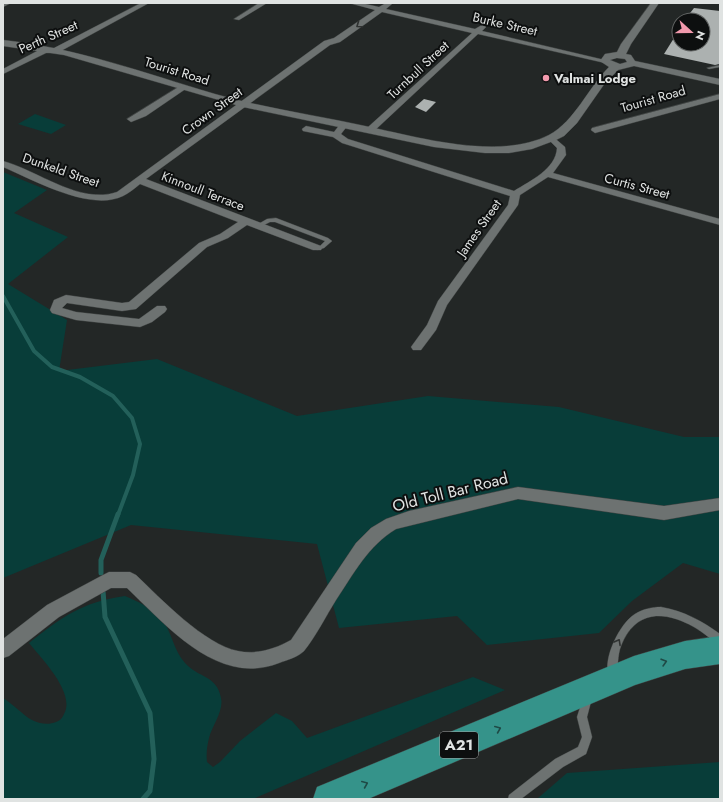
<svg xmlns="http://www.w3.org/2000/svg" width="723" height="802" viewBox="0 0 723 802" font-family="Jost,sans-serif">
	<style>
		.green { fill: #083d39 }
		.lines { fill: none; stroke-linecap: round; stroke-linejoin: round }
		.stream-far1 { stroke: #23605a; stroke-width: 4 }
		.stream { stroke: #23605a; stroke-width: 5 }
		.building { fill: #acb1b0 }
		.service-casing { stroke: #3f4342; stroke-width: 1 }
		.minor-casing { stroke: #3f4342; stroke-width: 1 }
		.tertiary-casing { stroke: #3f4342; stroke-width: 1 }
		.trunk-casing { stroke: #3f4342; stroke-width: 1 }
		.service { fill: #6d7271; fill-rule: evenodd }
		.minor { fill: #6d7271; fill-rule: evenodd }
		.tertiary { fill: #6d7271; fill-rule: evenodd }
		.trunk { fill: #35938a; fill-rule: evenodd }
		.oneway { stroke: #2f3231 }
		.oneway2 { stroke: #1f4a46 }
		.poi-dot { fill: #f29aad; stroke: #0d0f0f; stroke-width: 1.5 }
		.labels { text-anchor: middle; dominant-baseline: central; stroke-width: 4; stroke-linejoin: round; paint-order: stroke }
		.far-street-label { font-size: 13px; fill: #e0e3e2; stroke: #0d0f0f }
		.far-poi-label { font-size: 13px; font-weight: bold; fill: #e0e3e2; stroke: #0d0f0f; text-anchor: start }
		.shield { fill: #0d0f0f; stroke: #a1a3a3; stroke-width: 1 }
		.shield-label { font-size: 15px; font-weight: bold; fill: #e0e3e2 }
		.street-label { font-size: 16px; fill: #e0e3e2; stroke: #0d0f0f }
	</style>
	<rect width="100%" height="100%" fill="#232726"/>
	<g class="green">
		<path d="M 35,114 L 66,125 L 51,134 L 18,124 Z"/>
		<path d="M 3,172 L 47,190 L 14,213 L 68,237 L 8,284 L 67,320 L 59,371 L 157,359 L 297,416 L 428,396 L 559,407 L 684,437 L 720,437 L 720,574 L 683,563 L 632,601 L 599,633 L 487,645 L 457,616 L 339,628 L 317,544 L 131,525 L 3,578 Z"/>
		<path d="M 125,596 C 137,601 152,608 161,618 C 172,631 173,650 185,663 C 198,678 217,675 221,698 C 224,711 212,726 209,738 C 207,746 206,754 207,762 L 213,767 L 220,762 L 240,741 L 276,713 L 292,721 L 307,738 L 473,677 L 505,690 L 253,799 L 3,799 L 3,698 C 13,704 24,716 32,720 C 39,724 49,725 56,722 C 61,720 62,718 64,714 C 76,693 41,658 29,643 C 62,617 82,602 125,596 Z"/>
		<path d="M 720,762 L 720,799 L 537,799 L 567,773 Z"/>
	</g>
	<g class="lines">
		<path class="stream-far1" d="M 3,296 L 34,351 L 52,367 L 80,377 L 113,396 L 132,418 L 140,444 L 133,475 L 118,515"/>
		<g class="stream">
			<path d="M 101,573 L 101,560 L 118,514"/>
			<path d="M 103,591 L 105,617 L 150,713 L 154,759 L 150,791 L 143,799"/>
		</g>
	</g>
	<g class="building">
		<path d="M 694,8 L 720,11 L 720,64 L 715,65 L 664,54 L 679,30 L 679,44 L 703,44 L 703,20 L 692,20 L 693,18 L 687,17 Z"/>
		<path d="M 424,99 L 436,102 L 426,112 L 415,107 Z"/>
	</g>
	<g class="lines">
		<g class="service-casing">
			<g id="service">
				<path d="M 720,65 L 720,67 L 709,69 L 707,68 Z"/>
				<path d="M 276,218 L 328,238 L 332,241 L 324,248 L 317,250 L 314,248 L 315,247 L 320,246 L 325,241 L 275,222 L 270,222 L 258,228 L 255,226 L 267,219 Z"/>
				<path d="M 661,607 C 684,611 702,621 720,634 L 720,644 C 711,640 703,632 694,627 C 664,610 635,610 621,646 C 617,656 619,667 615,676 L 612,678 L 609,676 C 602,659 620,623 635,614 C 643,609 652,607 661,607 Z"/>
				<path d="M 587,693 L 590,695 L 592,698 L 587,717 L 592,737 L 586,754 L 563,767 L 521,799 L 508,799 L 509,795 L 555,759 L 578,747 L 582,737 L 577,717 L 584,695 Z"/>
			</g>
		</g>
		<g class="minor-casing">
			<g id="minor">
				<path d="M 3,3 L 11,3 L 3,7 Z"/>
				<path d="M 141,3 L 149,3 L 59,52 L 46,53 L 3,74 L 3,69 L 41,49 L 54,48 Z"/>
				<path d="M 259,3 L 267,3 L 239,20 L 234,19 Z"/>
				<path d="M 349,3 L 361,3 L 379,7 L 386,3 L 393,3 L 386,9 L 475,29 L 482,25 L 486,27 L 482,31 L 609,61 L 605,63 L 478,34 L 373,132 L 367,132 L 367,128 L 472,33 L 382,12 L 340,42 L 330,45 L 146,179 L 321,246 L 322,248 L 321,250 L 313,250 L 247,225 L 228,238 L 207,247 L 136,309 L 122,311 L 67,303 L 62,308 L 76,312 L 139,319 L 157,306 L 165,306 L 167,309 L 165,312 L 152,322 L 140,327 L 76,320 L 52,313 L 50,310 L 54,300 L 66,295 L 122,303 L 129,302 L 199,243 L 220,234 L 238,222 L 140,184 C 135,188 129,193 123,196 C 90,212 34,180 3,167 L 3,161 C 37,170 80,205 117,192 L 324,41 L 334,38 L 375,10 Z"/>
				<path d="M 180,86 L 187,88 L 146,116 L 131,122 L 127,119 Z"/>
				<path d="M 720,94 L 720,99 L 595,133 L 591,130 L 592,128 Z"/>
				<path d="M 344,122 L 348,125 L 341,134 L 348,139 L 514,191 C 530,181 556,169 557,148 L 547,138 L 551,135 L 565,147 L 566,155 L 553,173 L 720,219 L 720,225 L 548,177 L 520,195 L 518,205 L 447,305 L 436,330 L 421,350 L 413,350 L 411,347 L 427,325 L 438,301 L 508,205 L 510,196 L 342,143 L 333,137 L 303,131 L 302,129 L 306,126 L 334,132 L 341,123 Z"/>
				<path d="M 518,487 L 664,506 L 720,498 L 720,510 L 664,520 L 518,499 L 396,529 C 368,546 354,573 336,600 C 326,616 316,636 304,651 C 298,657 287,660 279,663 C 218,687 167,626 127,588 L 111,588 L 59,617 L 9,656 L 3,658 L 3,639 L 47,605 L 103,575 L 109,572 L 130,572 L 136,575 C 160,598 205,645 238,651 C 256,655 275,649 291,640 L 356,543 L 371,528 L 386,519 L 409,511 Z"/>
			</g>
		</g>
		<g class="tertiary-casing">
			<path id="tertiary" d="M 651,3 L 659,3 L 631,44 L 626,54 L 631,55 L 635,61 L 720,79 L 720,85 L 634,66 L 618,70 L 605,83 L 577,123 L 564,136 L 556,140 L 532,149 L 509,153 L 485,153 L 434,147 L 243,107 L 64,55 L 3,46 L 3,40 C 77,48 144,73 215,94 C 264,108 315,115 365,126 C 418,137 498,161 549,135 C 575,121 588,88 609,67 L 600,61 L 605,54 L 617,52 L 621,44 ZM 617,58 L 625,59 L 627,62 L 620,64 L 610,60 Z"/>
		</g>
		<g class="trunk-casing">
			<path id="trunk" d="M 720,636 L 720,664 L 685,669 L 635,685 L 368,799 L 313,799 L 317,787 L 634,656 L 685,641 Z"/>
		</g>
		<use href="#service" class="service"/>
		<use href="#minor" class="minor"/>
		<use href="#tertiary" class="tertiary"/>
		<use href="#trunk" class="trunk"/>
	</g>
	<defs><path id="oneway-chevron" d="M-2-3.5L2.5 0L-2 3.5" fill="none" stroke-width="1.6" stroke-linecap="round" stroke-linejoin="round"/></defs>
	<g class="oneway">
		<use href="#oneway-chevron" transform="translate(359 25) rotate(145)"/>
		<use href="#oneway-chevron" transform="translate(618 642) rotate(-61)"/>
	</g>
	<g class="oneway2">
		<use href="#oneway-chevron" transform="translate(664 662) rotate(-16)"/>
		<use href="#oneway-chevron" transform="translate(498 729) rotate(-23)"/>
		<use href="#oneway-chevron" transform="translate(365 784) rotate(-23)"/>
	</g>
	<circle class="poi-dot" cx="546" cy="78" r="4"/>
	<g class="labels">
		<g class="far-street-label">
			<text transform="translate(505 24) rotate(13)">Burke Street</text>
			<text transform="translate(48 37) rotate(-24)">Perth Street</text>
			<text transform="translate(418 70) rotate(-43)">Turnbull Street</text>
			<text transform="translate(177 71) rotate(17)">Tourist Road</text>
			<text transform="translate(653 99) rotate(-16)">Tourist Road</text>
			<text transform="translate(212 111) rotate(-36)">Crown Street</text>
			<text transform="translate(61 170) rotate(19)">Dunkeld Street</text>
			<text transform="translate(637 186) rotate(15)">Curtis Street</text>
			<text transform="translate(203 191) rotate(21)">Kinnoull Terrace</text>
			<text transform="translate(479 228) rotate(-55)">James Street</text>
		</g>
		<g class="far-poi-label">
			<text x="554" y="78">Valmai Lodge</text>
		</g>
		<rect class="shield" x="440" y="732" width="38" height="26" rx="3"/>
		<g class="shield-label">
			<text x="459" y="745">A21</text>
		</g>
		<g class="street-label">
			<text transform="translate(450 492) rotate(-14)">Old Toll Bar Road</text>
		</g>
	</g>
	<rect width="723" height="802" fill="none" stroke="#e0e3e2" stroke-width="8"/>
	<g transform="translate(691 32) rotate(111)"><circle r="19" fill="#0d0f0f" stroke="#616463"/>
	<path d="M0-3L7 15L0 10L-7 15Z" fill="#f29aad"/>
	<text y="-6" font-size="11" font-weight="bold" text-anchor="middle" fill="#e0e3e2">N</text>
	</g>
</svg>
